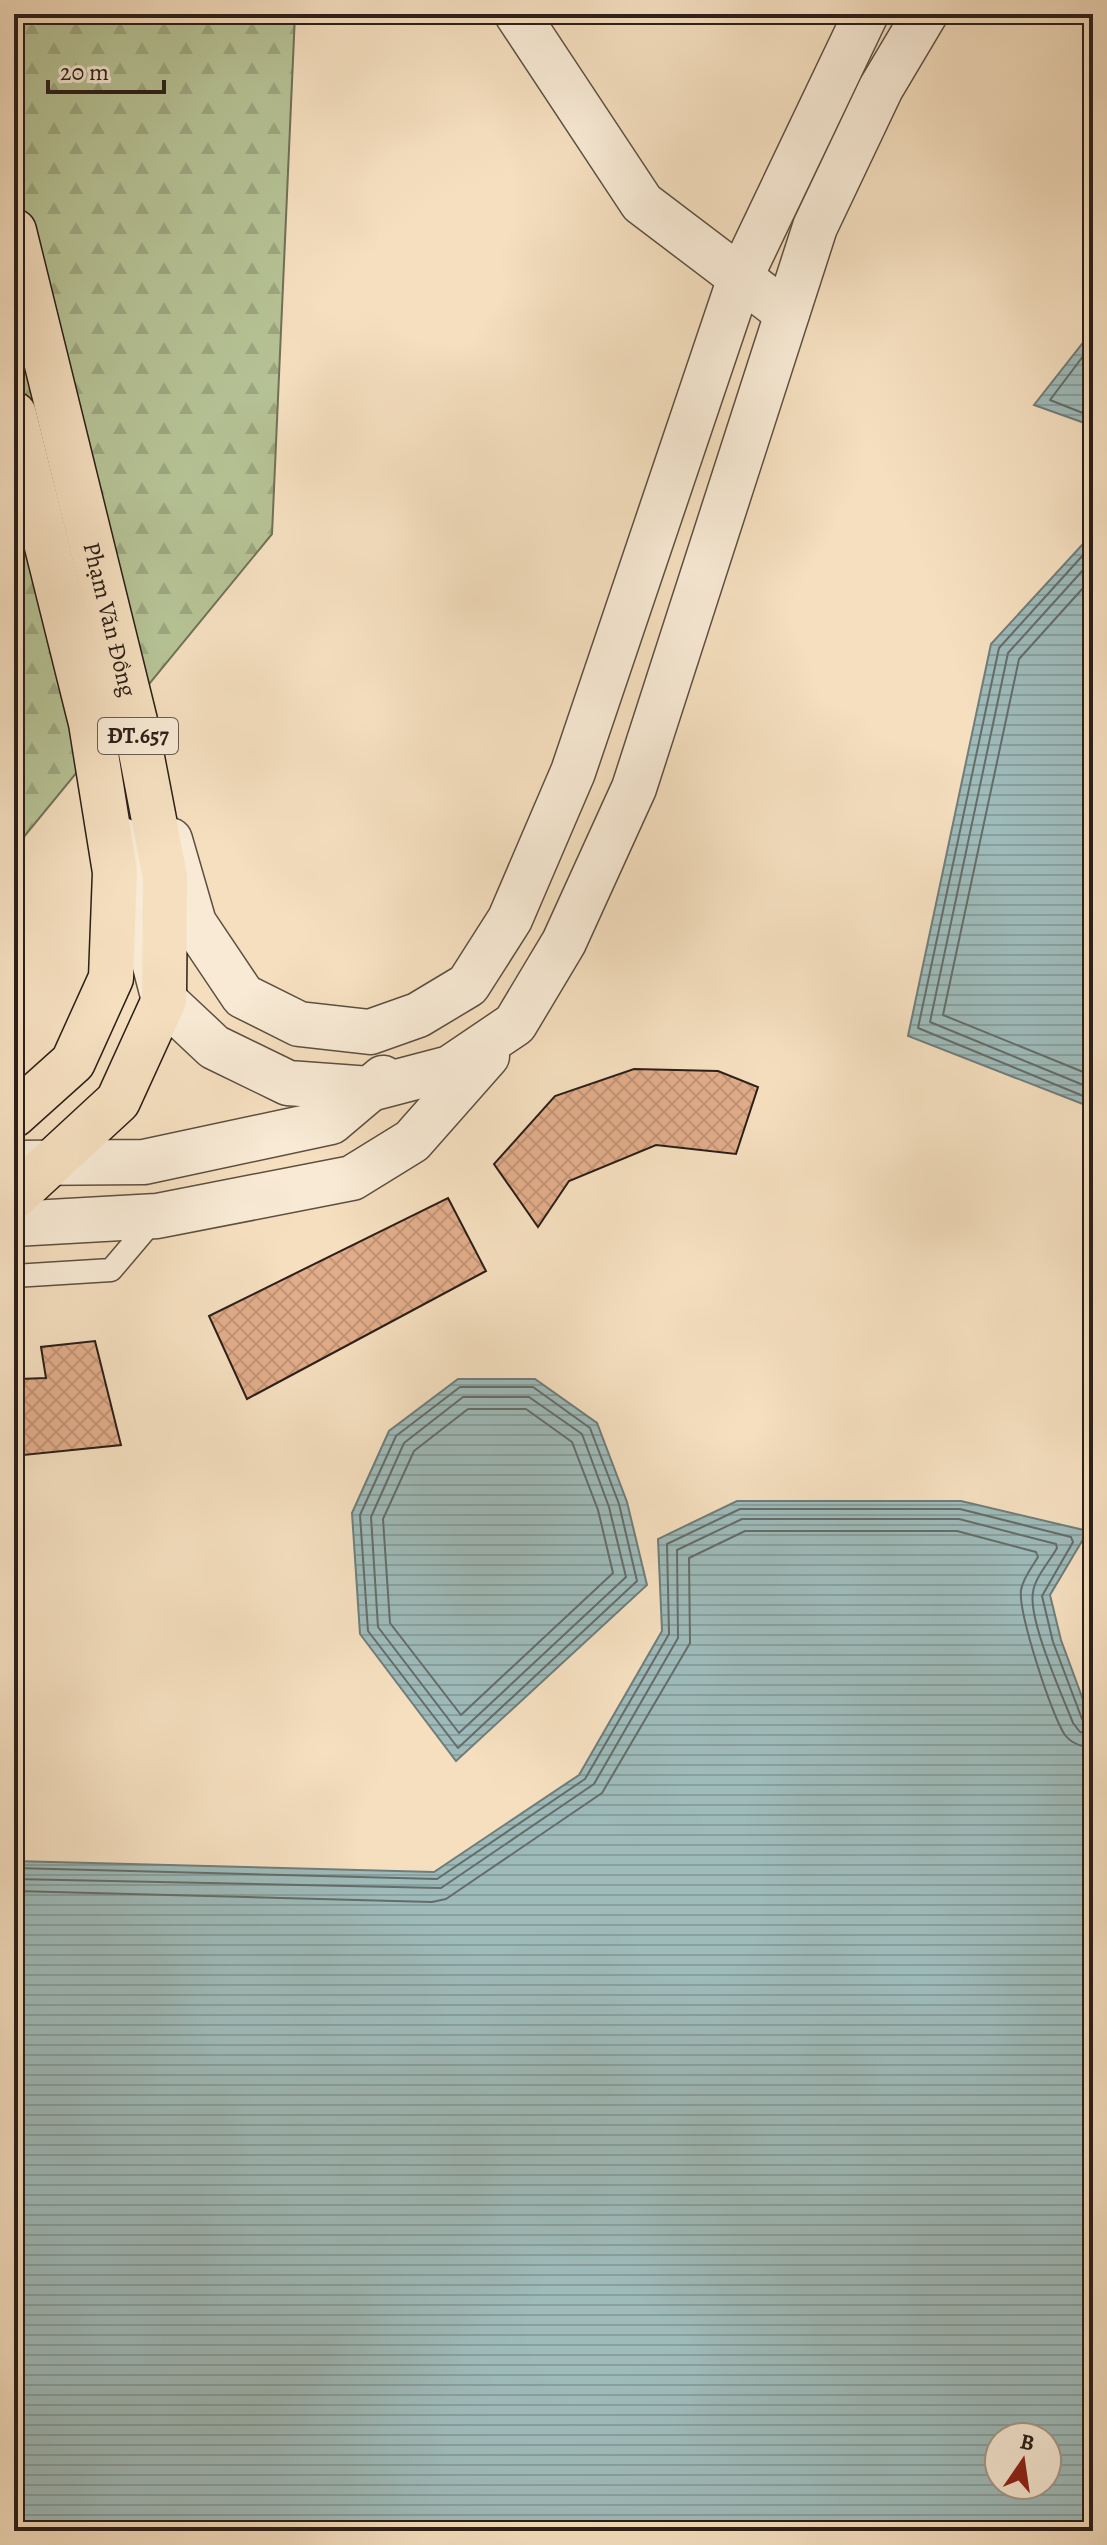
<svg xmlns="http://www.w3.org/2000/svg" width="1107" height="2545" viewBox="0 0 1107 2545" font-family="Alegreya,serif">
	<style>
		.forest { fill: url(#forest-firs); stroke: #707158; stroke-width: 2 }
		.water { fill: url(#water-rules); stroke: #707d7a; stroke-width: 2; fill-rule: evenodd }
		.lines { fill: none; stroke-linecap: round; stroke-linejoin: round }
		.shore { stroke: #646d6a; stroke-width: 2 }
		.building { fill: url(#building-cross-hatch); stroke: #2b1f19; stroke-width: 2 }
		.service-casing { stroke: #5e4f42; stroke-width: 25 }
		.minor-casing { stroke: #5e4f42; stroke-width: 47 }
		.tertiary-casing { stroke: #5e4f42; stroke-width: 47 }
		.primary-casing { stroke: #2b1f19; stroke-width: 47 }
		.service { stroke: #f8ead5; stroke-width: 22 }
		.minor { stroke: #f8ead5; stroke-width: 44 }
		.tertiary { stroke: #f8ead5; stroke-width: 44 }
		.primary { stroke: #f5dfbf; stroke-width: 44 }
		.labels { text-anchor: middle; dominant-baseline: central; stroke-width: 8; stroke-linejoin: round; paint-order: stroke }
		.shield { fill: #f8ead5; stroke: #685c51; stroke-width: 2 }
		.shield-label { font-size: 22px; font-weight: bold; fill: #2b1f19 }
		.street-label { font-size: 24px; fill: #2b1f19; stroke: #f8ead5 }
	</style>
	<defs>
		<pattern id="forest-firs" width="22" height="20" patternUnits="userSpaceOnUse" patternTransform="scale(2)"><rect width="22" height="20" fill="#b6c396"/><path d="M5 1l3.5 6h-7zM16 11l3.5 6h-7z" fill="#9da781"/></pattern>
		<pattern id="water-rules" width="6" height="5" patternUnits="userSpaceOnUse" patternTransform="scale(2)"><rect width="6" height="5" fill="#9ebbba"/><path d="M0 2.5h6" fill="none" stroke="#88a09f"/></pattern>
		<pattern id="building-cross-hatch" width="8" height="8" patternUnits="userSpaceOnUse" patternTransform="scale(2)"><rect width="8" height="8" fill="#e2ad8a"/><path d="M0 0l8 8M0 8l8-8" fill="none" stroke="#c29476"/></pattern>
	</defs>
	<rect width="100%" height="100%" fill="#f5dfbf"/>
	<filter id="stains"><feTurbulence type="fractalNoise" baseFrequency=".0025" numOctaves="4"/><feColorMatrix values="0 0 0 0 .2 0 0 0 0 .09 0 0 0 0 .02 0 0 0 .5 -.17"/></filter>
	<radialGradient id="worn" r=".72"><stop offset=".6" stop-color="#630" stop-opacity="0"/><stop offset="1" stop-color="#630" stop-opacity=".3"/></radialGradient>
	<path class="forest" d="M 14,14 L 295,14 L 272,534 L 14,849 Z"/>
	<g class="water">
		<path d="M 1093,330 L 1093,426 L 1034,405 Z"/>
		<path d="M 1093,533 L 1093,1108 L 908,1036 L 991,644 Z"/>
		<path d="M 458,1379 L 535,1379 L 597,1423 L 627,1502 L 647,1585 L 456,1761 L 360,1634 L 352,1513 L 389,1431 Z"/>
		<path d="M 737,1501 L 961,1501 L 1088,1531 L 1050,1595 L 1061,1640 L 1093,1727 L 1093,2531 L 14,2531 L 14,1861 L 434,1872 L 579,1775 L 662,1631 L 658,1539 ZM 999,2437 L 1047,2437 L 1047,2485 L 999,2485 Z"/>
	</g>
	<g class="lines">
		<g class="shore">
			<path d="M 1093,343 L 1050,400 L 1093,417"/>
			<path d="M 1093,544 L 999,648 L 918,1028 L 1093,1100"/>
			<path d="M 1093,559 L 1008,653 L 930,1022 L 1093,1089"/>
			<path d="M 1093,577 L 1019,659 L 943,1015 L 1093,1076"/>
			<path d="M 460,1387 L 533,1387 L 590,1428 L 619,1504 L 637,1581 L 458,1748 L 368,1631 L 360,1515 L 396,1436 Z"/>
			<path d="M 463,1397 L 529,1397 L 582,1434 L 609,1507 L 626,1577 L 459,1733 L 378,1627 L 371,1517 L 404,1443 Z"/>
			<path d="M 468,1409 L 526,1409 L 572,1442 L 598,1510 L 613,1573 L 461,1715 L 390,1623 L 383,1519 L 414,1451 Z"/>
			<path d="M 14,1868 L 437,1879 L 585,1779 L 669,1634 L 667,1544 L 740,1509 L 960,1509 L 1071,1537 L 1073,1542 L 1042,1596 L 1053,1642 L 1082,1719 L 1093,1725"/>
			<path d="M 14,1879 L 441,1888 L 594,1784 L 678,1638 L 677,1550 L 742,1519 L 959,1519 L 1056,1544 L 1057,1548 C 1050,1561 1035,1577 1033,1592 C 1028,1620 1062,1695 1073,1723 L 1080,1732 L 1093,1735"/>
			<path d="M 14,1891 L 432,1902 L 446,1899 L 602,1793 L 690,1643 L 689,1558 L 745,1531 L 957,1531 L 1036,1552 L 1038,1557 C 1032,1567 1023,1578 1021,1590 C 1018,1612 1052,1717 1065,1735 C 1072,1744 1082,1747 1093,1747"/>
		</g>
	</g>
	<g class="building">
		<path d="M 634,1069 L 718,1071 L 758,1087 L 736,1154 L 656,1145 L 569,1181 L 538,1227 L 494,1164 L 555,1096 Z"/>
		<path d="M 448,1198 L 486,1271 L 247,1399 L 209,1316 Z"/>
		<path d="M 95,1341 L 121,1445 L 14,1456 L 14,1346 L 19,1379 L 46,1378 L 41,1347 Z"/>
	</g>
	<g class="lines">
		<g class="service-casing">
			<path id="service" d="M 14,1276 L 111,1270 L 156,1217"/>
		</g>
		<g class="minor-casing">
			<path id="minor" d="M 517,14 L 642,203 L 787,313"/>
		</g>
		<g class="tertiary-casing">
			<g id="tertiary">
				<path d="M 122,840 L 164,1000 L 214,1047 L 288,1083 L 370,1089 L 450,1068 L 515,1024 L 564,942 L 634,788 L 815,227 L 881,88 L 925,14"/>
				<path d="M 170,840 L 194,923 L 243,996 L 299,1024 L 370,1032 L 418,1015 L 468,985 L 510,919 L 573,772 L 740,278 L 866,14"/>
				<path d="M 14,1163 L 144,1162 L 331,1122 L 383,1078"/>
				<path d="M 14,1224 L 157,1216 L 352,1178 L 412,1141 L 487,1056"/>
			</g>
		</g>
		<g class="primary-casing">
			<g id="primary">
				<path id="s1" d="M 14,231 L 135,721 L 165,877 L 164,1000 L 118,1101 L 14,1197"/>
				<path d="M 14,414 L 91,723 L 115,872 L 111,978 L 73,1062 L 14,1115"/>
			</g>
		</g>
		<use href="#service" class="service"/>
		<use href="#minor" class="minor"/>
		<use href="#tertiary" class="tertiary"/>
		<use href="#primary" class="primary"/>
	</g>
	<g class="labels">
		<rect class="shield" x="98" y="718" width="80" height="36" rx="6"/>
		<g class="shield-label">
			<text x="138" y="736">ĐT.657</text>
		</g>
		<g class="street-label">
			<text stroke="none"><textPath href="#s1" startOffset="400">Phạm Văn Đồng</textPath></text>
		</g>
	</g>
	<rect width="1107" height="2545" fill="none" stroke="#f5dfbf" stroke-width="48"/>
	<rect x="16" y="16" width="1075" height="2513" fill="none" stroke="#2b1f19" stroke-width="4"/>
	<rect x="24" y="24" width="1059" height="2497" fill="none" stroke="#2b1f19" stroke-width="2"/>
	<g transform="translate(1023 2461) rotate(13)"><circle r="38" fill="#f8ead5" stroke="#a6998a" stroke-width="2"/>
	<path d="M0-6L14 30L0 20L-14 30Z" fill="#8f2418"/>
	<text y="-12" font-size="22" font-weight="bold" text-anchor="middle" fill="#2b1f19">B</text>
	</g>
	<path d="M48 80v12h116v-12" fill="none" stroke="#2b1f19" stroke-width="4"/>
	<text x="60" y="80" font-size="24" fill="#2b1f19" stroke="#f8ead5" stroke-width="6" paint-order="stroke">20 m</text>
	<rect width="100%" height="100%" filter="url(#stains)"/>
	<rect width="100%" height="100%" fill="url(#worn)"/>
</svg>
